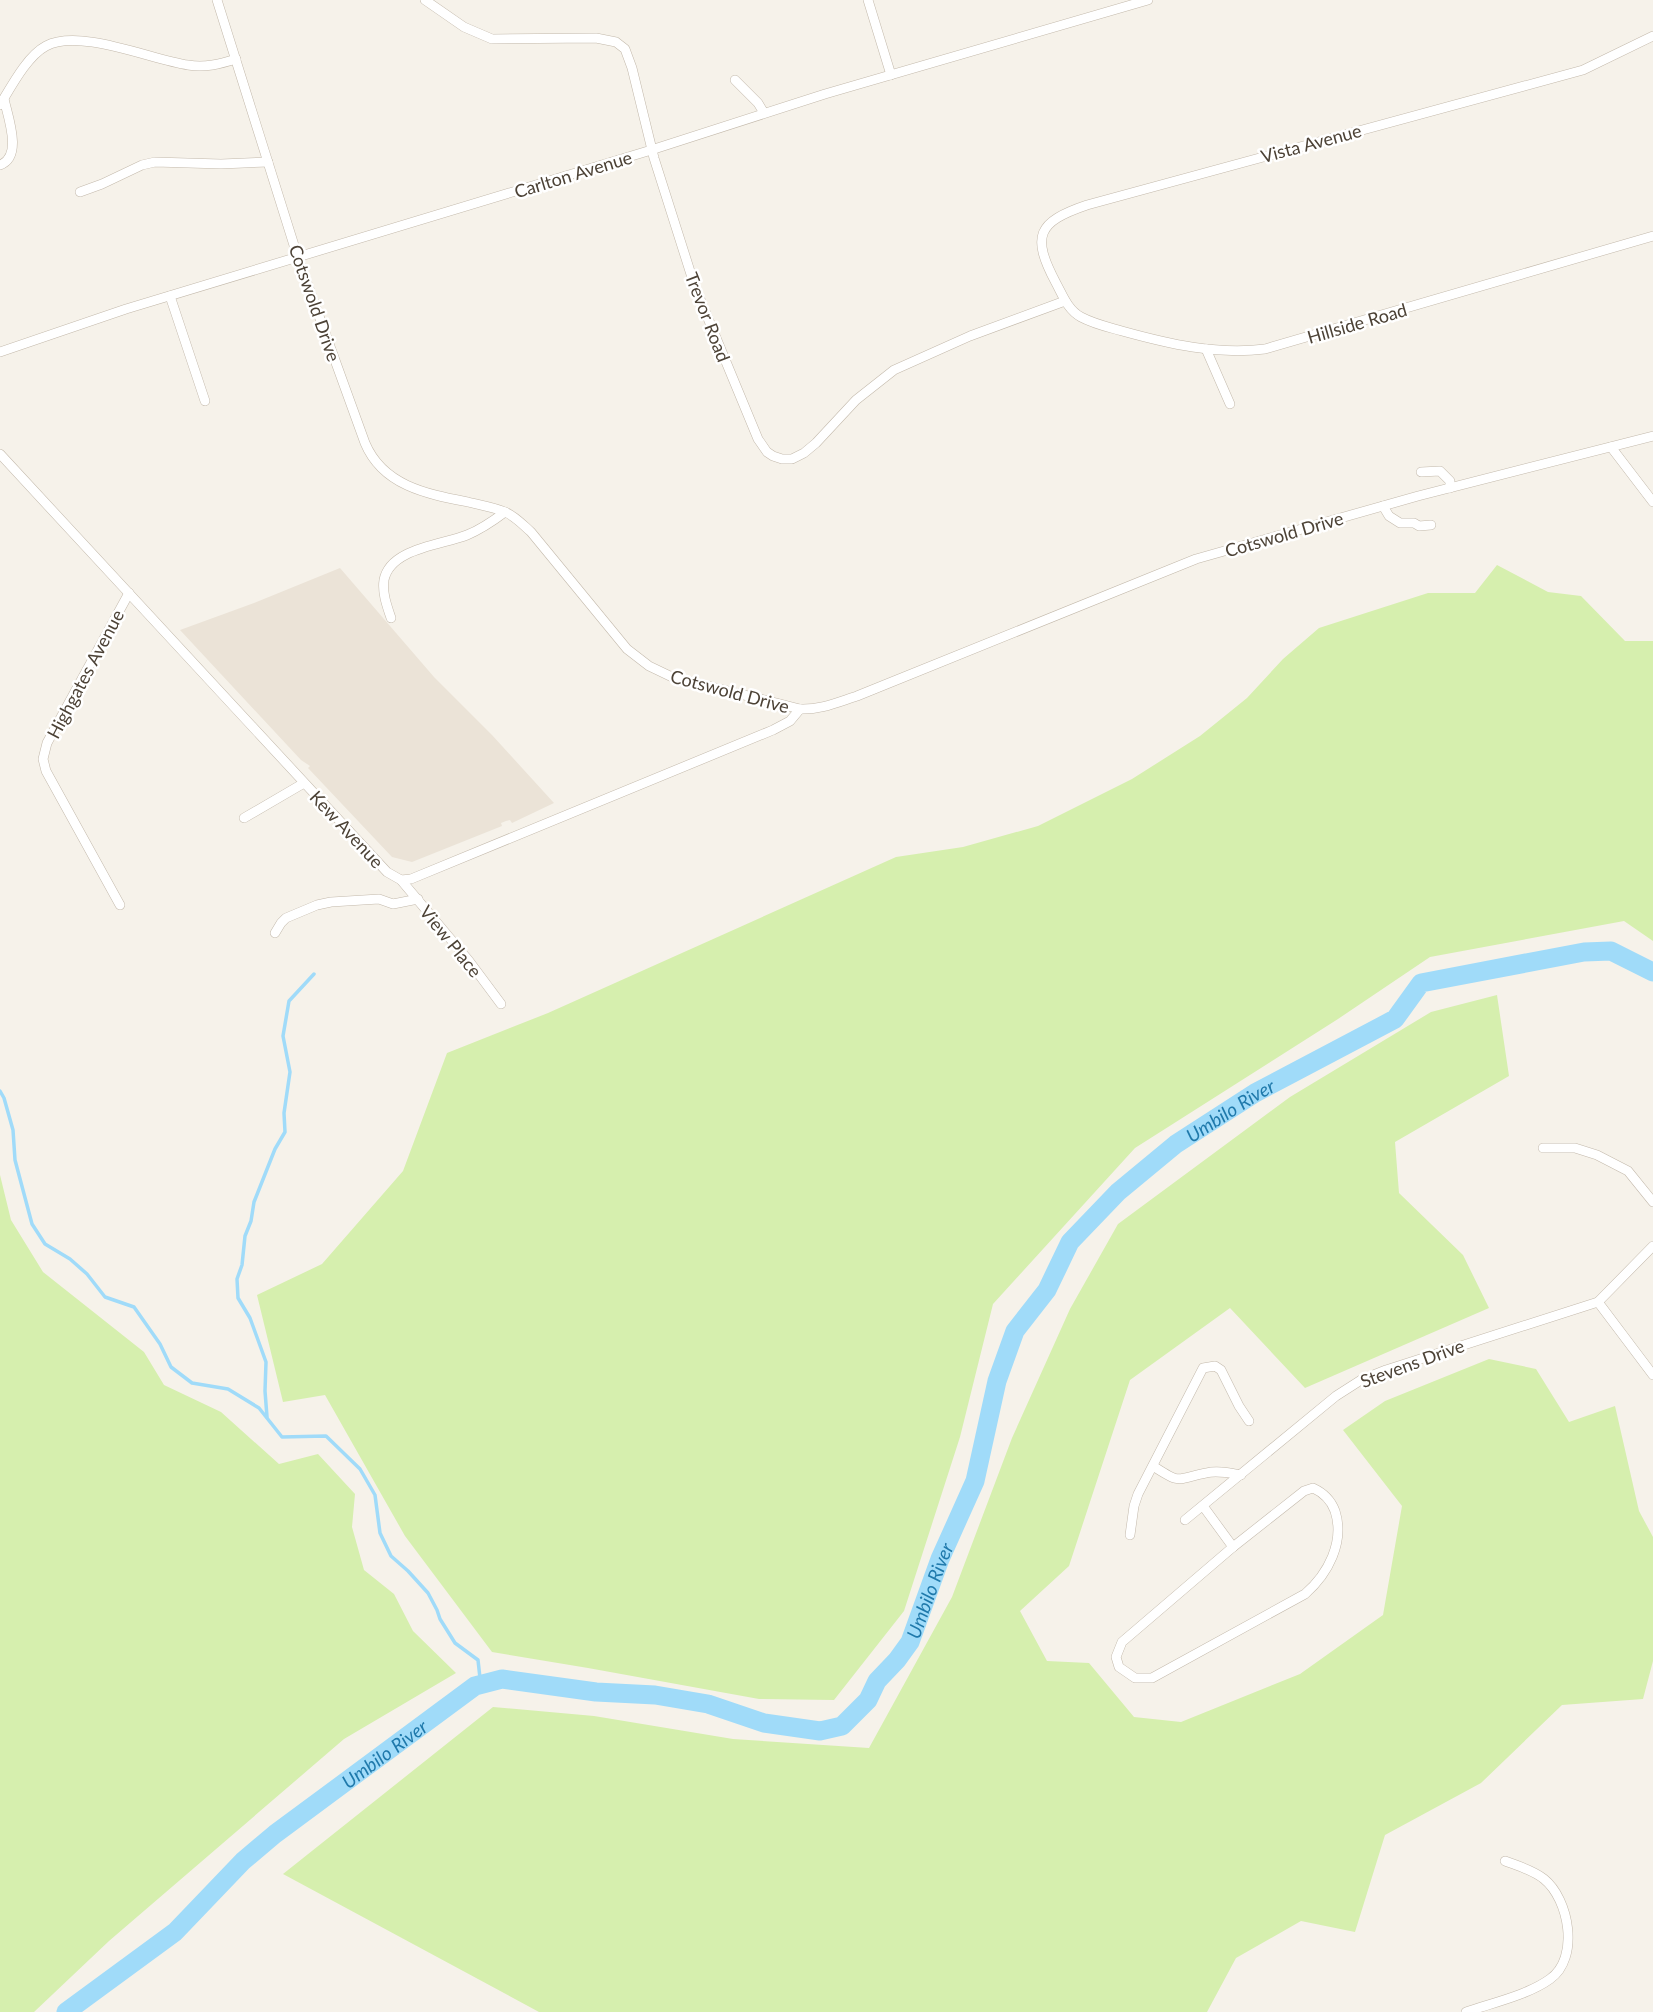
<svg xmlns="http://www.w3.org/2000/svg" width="1653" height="2012" viewBox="0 0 1653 2012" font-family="Lato,sans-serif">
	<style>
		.residential { fill: #ebe3d7 }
		.green { fill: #d6efae }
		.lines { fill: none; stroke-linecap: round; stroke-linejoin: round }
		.stream { stroke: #a0dbf9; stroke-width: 3.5 }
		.river { stroke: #a0dbf9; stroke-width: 19 }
		.street-casing { stroke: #c3b9ab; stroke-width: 10 }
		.street { stroke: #fff; stroke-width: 9 }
		.labels { text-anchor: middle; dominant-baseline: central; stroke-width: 5; stroke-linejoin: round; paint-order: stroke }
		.street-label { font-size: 18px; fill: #4c4236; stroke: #fff }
		.water-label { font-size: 19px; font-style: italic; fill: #1f79ab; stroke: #fff }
	</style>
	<rect width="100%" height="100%" fill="#f6f2ea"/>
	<path class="residential" d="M 340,568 L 434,677 L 492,735 L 554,803 L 512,823 L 510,820 L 506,821 L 501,823 L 502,826 L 412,862 L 392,857 L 308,768 L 310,766 L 301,760 L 180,630 L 254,603 Z"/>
	<g class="green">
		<path d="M 1497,565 L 1548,592 L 1581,596 L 1625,641 L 1653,641 L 1653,941 L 1624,921 L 1430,957 L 1338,1019 L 1135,1148 L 993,1304 L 960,1437 L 904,1611 L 834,1700 L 759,1699 L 588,1668 L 492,1652 L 405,1536 L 325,1395 L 283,1402 L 257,1295 L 322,1264 L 403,1171 L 447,1053 L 548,1013 L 896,857 L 963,847 L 1038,826 L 1132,779 L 1200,736 L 1247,698 L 1283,659 L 1319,628 L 1428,593 L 1475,593 Z"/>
		<path d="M 1497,995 L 1509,1076 L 1395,1142 L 1399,1193 L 1463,1255 L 1489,1308 L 1305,1388 L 1230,1308 L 1130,1380 L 1069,1566 L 1020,1611 L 1047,1661 L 1089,1663 L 1134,1717 L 1181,1722 L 1300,1674 L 1383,1615 L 1402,1506 L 1343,1430 L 1385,1401 L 1489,1359 L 1536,1369 L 1569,1422 L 1615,1406 L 1639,1511 L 1653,1537 L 1653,1661 L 1643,1699 L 1562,1705 L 1481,1783 L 1385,1835 L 1355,1932 L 1301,1921 L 1236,1958 L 1207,2012 L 539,2012 L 283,1874 L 493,1707 L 594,1716 L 733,1739 L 869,1748 L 952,1597 L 1012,1438 L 1070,1309 L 1118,1224 L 1290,1097 L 1431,1012 Z"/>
		<path d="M 0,1175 L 11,1220 L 43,1272 L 144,1352 L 164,1385 L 221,1412 L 279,1464 L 318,1454 L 355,1494 L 352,1527 L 364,1570 L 394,1594 L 413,1631 L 456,1673 L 344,1739 L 109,1941 L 34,2012 L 0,2012 Z"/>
	</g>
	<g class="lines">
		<g class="stream">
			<path d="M 0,1091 L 4,1098 L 13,1130 L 15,1160 L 32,1224 L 45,1244 L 70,1259 L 87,1274 L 105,1297 L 134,1307 L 160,1344 L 171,1367 L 192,1383 L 228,1389 L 259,1408 L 282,1437 L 326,1436 L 360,1469 L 375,1495 L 380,1533 L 391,1556 L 408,1571 L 428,1593 L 437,1610 L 440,1619 L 455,1643 L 478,1660 L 480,1678 L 487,1683"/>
			<path d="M 267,1417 L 265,1391 L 266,1362 L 250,1318 L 238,1298 L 237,1279 L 242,1265 L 245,1236 L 251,1221 L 254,1202 L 275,1149 L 285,1132 L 284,1113 L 290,1072 L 283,1036 L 289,1001 L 314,974"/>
		</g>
		<path class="river" id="s1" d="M 66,2012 L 175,1932 L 243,1861 L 275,1834 L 475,1686 L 502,1679 L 596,1692 L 655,1695 L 708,1704 L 764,1723 L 820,1731 L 842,1726 L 868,1700 L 877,1681 L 897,1660 L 910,1642 L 940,1559 L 975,1481 L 997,1381 L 1015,1331 L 1047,1290 L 1070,1242 L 1118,1192 L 1176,1144 L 1255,1093 L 1395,1019 L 1421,983 L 1584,952 L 1611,951 L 1653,972"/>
		<g class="street-casing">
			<g id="street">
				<path d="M 217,0 L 298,258 L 365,443 C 383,486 427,494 468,502 C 480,505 493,507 505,512 C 515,516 522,524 531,532 L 627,649 L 649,666 L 672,677 L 800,709 C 820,710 838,702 857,696 L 1196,559 L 1418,496 L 1653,436"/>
				<path d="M 425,0 L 464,27 L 492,39 L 596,38 L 616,42 L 625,49 L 632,68 L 654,158 L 695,287 L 758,439 L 767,452 L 773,456 L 782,459 L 792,459 L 804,453 L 816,443 L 856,400 L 894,370 L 970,336 L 1065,301"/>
				<path d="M 868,0 L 891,75"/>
				<path d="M 1653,36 L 1583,70 L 1087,205 C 1037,222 1031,236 1056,283 C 1063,296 1068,310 1081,317 C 1094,324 1108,327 1122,331 C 1169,344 1216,355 1265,349 L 1653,236"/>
				<path d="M 735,80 L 758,103 L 764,113"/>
				<path d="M 0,105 C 11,87 27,56 46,46 C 80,28 152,60 188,65 C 205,68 220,64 236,59"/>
				<path d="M 0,165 C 23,157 8,117 4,99"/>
				<path d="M 80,192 L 102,184 L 142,165 L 155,162 L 221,164 L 268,162"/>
				<path d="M 170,296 L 205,401"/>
				<path d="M 1206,349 L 1230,404"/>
				<path d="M 0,352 L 126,309 L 648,151 L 825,94 L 1148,0"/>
				<path d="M 1611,447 L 1653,502"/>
				<path d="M 0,454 L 387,872 L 401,880 L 411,879 L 773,730 L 790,721 L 800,709"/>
				<path d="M 1421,472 L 1440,471 L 1450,481 L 1450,488"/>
				<path d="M 1383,506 L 1389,516 L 1400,523 L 1414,523 L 1419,526 L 1431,525"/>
				<path d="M 391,618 C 387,606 382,593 384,580 C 390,548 442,545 467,535 C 482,529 493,521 505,512"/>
				<path d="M 244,818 L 304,783"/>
				<path d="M 401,880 L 469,961 L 501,1004"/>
				<path d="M 120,905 L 46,771 L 43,759 L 47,743 L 129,593"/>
				<path d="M 275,933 L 281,923 L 286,918 L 317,905 L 331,902 L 379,899 L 393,904 L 418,899"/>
				<path d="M 1543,1148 L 1575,1148 L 1597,1155 L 1628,1171 L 1653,1202"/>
				<path d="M 1598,1302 L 1653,1375"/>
				<path d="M 1153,1466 C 1182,1485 1175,1479 1206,1473 C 1217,1470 1230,1473 1241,1475"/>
				<path d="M 1313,1488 C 1324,1493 1331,1500 1335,1511 C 1345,1542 1328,1574 1305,1594 L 1152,1678 L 1135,1678 L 1119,1667 L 1116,1657 L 1122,1642 L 1233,1547 L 1304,1491 Z"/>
				<path d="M 1203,1506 L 1233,1547"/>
				<path d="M 1185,1520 L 1336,1396 L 1361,1380 L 1386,1370 L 1598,1302 L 1653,1246"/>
				<path d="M 1130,1535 L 1134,1506 L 1138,1494 L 1203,1368 L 1215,1366 L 1221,1370 L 1239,1406 L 1249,1421"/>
				<path d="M 1466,2012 C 1492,2003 1528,1995 1550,1979 C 1580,1958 1569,1899 1544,1879 C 1533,1870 1518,1866 1505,1861"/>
			</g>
		</g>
		<use href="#street" class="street"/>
	</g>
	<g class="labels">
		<g class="street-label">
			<text transform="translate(1311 143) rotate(-15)">Vista Avenue</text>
			<text transform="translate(573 174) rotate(-17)">Carlton Avenue</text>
			<text transform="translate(315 303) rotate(71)">Cotswold Drive</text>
			<text transform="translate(708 317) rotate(69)">Trevor Road</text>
			<text transform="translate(1357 323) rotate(-16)">Hillside Road</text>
			<text transform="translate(1284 534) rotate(-16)">Cotswold Drive</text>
			<text transform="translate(85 674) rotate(-62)">Highgates Avenue</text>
			<text transform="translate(730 691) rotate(15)">Cotswold Drive</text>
			<text transform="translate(347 829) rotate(47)">Kew Avenue</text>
			<text transform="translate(451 941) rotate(51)">View Place</text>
			<text transform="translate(1412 1363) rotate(-20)">Stevens Drive</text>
		</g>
		<g class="water-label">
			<text stroke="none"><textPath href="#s1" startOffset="1650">Umbilo River</textPath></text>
			<text stroke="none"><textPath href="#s1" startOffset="1062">Umbilo River</textPath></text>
			<text stroke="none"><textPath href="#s1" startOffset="411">Umbilo River</textPath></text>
		</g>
	</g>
</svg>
